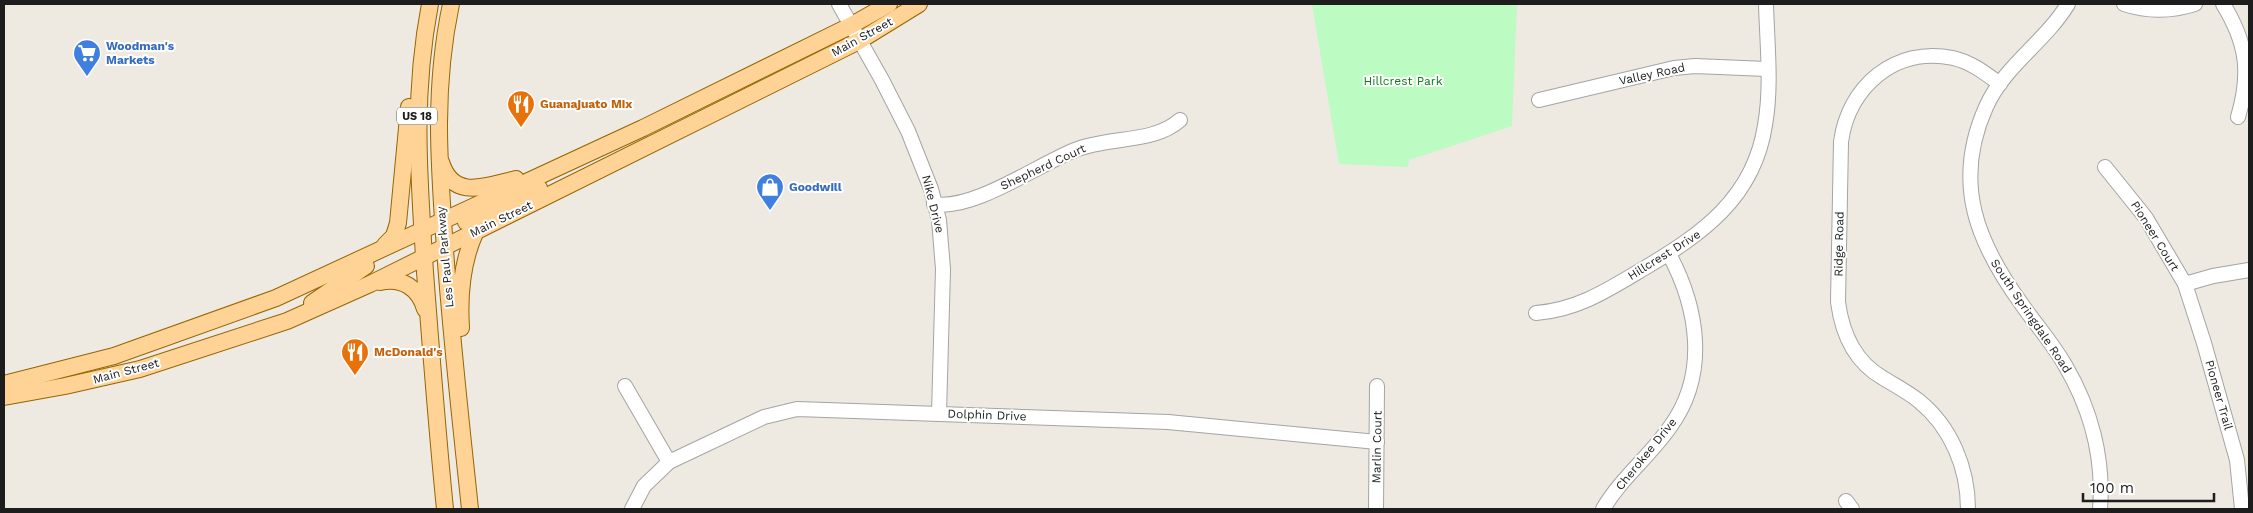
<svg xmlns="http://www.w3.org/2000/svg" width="2253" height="513" viewBox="0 0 2253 513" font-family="'Work Sans',sans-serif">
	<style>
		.park { fill: #bcfbc2 }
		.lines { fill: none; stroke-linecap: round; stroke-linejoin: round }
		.minor-casing { stroke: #a4a4a4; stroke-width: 16 }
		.major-casing { stroke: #956500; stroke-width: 18 }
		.minor { stroke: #fff; stroke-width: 14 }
		.major { stroke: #ffd296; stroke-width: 16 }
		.labels { text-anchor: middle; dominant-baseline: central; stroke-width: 4; stroke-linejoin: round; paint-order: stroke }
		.shield { fill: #fff; stroke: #616161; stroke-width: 1 }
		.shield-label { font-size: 11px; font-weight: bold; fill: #1d1d1d }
		.street-label { font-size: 12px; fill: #1d1d1d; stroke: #fff }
		.shop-label { font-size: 12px; font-weight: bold; fill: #366cbe; stroke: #fff; text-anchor: start }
		.park-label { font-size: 12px; fill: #077e12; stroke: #fff }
		.food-label { font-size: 12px; font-weight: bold; fill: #c56008; stroke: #fff; text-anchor: start }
	</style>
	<rect width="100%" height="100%" fill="#eeeae2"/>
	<path class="park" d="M 1312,4 L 1517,4 L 1512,126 L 1409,160 L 1408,167 L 1339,164 Z"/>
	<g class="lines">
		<g class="minor-casing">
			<g id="minor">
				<path d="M 839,4 L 882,80 L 908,131 L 931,189 L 939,220 L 943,269 L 939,414"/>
				<path d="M 2068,4 C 2045,42 2004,66 1986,107 C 1952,183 1977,243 2023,306 C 2037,326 2053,344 2065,365 C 2091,409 2104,459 2100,509"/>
				<path d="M 2124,4 C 2148,12 2170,12 2195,4"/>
				<path d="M 2223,4 C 2247,43 2251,73 2238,117"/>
				<path d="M 1539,100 L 1674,68 L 1695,66 L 1767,69"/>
				<path d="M 2105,167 L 2146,218 L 2185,284 L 2204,343 L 2237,460 L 2242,509"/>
				<path d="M 934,204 C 973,211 1037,165 1075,150 C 1109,136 1153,144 1180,120"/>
				<path d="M 2185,284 L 2213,276 L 2249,270"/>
				<path d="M 1536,313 C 1577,310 1608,290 1643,269 C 1702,234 1754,198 1765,125 C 1772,86 1767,43 1766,4"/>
				<path d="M 625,386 L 669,462"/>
				<path d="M 1846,501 L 1852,509"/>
				<path d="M 632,509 L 644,486 L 669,462 L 764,417 L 797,409 L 1168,422 L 1377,442"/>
				<path d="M 1376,509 L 1377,386"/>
				<path d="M 1603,509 C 1621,478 1650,456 1670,427 C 1709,374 1698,308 1669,254"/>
				<path d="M 1968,509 C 1968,468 1951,427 1919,401 C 1908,392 1896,386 1883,378 C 1855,362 1842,333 1838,302 L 1841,142 C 1848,87 1895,46 1953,58 C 1971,62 1985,73 2000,84"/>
			</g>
		</g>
		<g class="major-casing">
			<g id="major">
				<path d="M 430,4 C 412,98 419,177 425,272 C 431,351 437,430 445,509"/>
				<path d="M 451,4 C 433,89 439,164 445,249 C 451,336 461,423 470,509"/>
				<path d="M 441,162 C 453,201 486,186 516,179"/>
				<path d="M 466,222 L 539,188"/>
				<path d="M 385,245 L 394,236 L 398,223 L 409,107"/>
				<path d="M 380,282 C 402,277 419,288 425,309"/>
				<path d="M 312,303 L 366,266"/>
				<path d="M 461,328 C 459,296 462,262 475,233"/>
				<path d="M 4,384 L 114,356 L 276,298 L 643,128 L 850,26 L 889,4"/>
				<path d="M 4,397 L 65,386 L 140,369 L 287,321 L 370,284 L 859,41 L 919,4"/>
			</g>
		</g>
		<use href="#minor" class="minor"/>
		<use href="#major" class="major"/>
	</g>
	<defs>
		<g id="supermarket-pin" transform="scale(1.4375)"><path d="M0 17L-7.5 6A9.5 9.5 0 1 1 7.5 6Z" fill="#3f7fe0" stroke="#fff"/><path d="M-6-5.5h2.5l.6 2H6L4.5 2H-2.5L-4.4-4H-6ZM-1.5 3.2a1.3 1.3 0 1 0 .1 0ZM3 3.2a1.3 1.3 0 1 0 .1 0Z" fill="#fff"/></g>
		<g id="restaurant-pin" transform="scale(1.4375)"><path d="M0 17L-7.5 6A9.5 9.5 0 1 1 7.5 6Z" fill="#e8710a" stroke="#fff"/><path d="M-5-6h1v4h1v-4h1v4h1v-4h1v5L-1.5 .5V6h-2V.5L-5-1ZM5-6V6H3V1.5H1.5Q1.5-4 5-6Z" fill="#fff"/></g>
		<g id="shop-pin" transform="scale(1.4375)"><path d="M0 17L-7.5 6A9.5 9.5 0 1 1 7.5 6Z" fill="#3f7fe0" stroke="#fff"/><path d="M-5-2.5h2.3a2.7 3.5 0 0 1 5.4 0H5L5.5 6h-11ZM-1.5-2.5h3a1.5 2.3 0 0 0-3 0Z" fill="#fff"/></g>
	</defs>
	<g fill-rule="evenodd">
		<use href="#supermarket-pin" x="87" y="53"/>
		<use href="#restaurant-pin" x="521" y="104"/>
		<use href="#shop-pin" x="770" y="187"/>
		<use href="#restaurant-pin" x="355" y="352"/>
	</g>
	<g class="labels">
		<rect class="shield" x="397" y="107.5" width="40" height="17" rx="4"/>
		<g class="shield-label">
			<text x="417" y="116">US 18</text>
		</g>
		<g class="street-label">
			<text transform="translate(862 37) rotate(-29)">Main Street</text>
			<text transform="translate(1652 74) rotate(-12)">Valley Road</text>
			<text transform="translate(1043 167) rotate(-25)">Shepherd Court</text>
			<text transform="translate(933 204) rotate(76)">Nike Drive</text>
			<text transform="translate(501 219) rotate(-26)">Main Street</text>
			<text transform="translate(2155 236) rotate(58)">Pioneer Court</text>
			<text transform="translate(1839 244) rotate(-89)">Ridge Road</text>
			<text transform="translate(1664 255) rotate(-32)">Hillcrest Drive</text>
			<text transform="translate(445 257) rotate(-95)">Les Paul Parkway</text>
			<text transform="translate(2031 316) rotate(56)">South Springdale Road</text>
			<text transform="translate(126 371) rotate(-15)">Main Street</text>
			<text transform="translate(2219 395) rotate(74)">Pioneer Trail</text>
			<text transform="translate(987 415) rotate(2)">Dolphin Drive</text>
			<text transform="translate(1377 447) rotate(-89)">Marlin Court</text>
			<text transform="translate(1646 454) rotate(-51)">Cherokee Drive</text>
		</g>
		<g class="shop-label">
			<text x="106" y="46">Woodman's<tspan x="106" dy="14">Markets</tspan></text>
			<text x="789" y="187">Goodwill</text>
		</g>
		<g class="park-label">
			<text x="1403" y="81">Hillcrest Park</text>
		</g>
		<g class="food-label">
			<text x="540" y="104">Guanajuato Mix</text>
			<text x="374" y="352">McDonald's</text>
		</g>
	</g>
	<rect width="2253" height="513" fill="none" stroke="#1d1d1d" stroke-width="10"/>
	<path d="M2083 493v8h131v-8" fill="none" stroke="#1d1d1d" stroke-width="2.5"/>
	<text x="2090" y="493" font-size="15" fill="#1d1d1d" stroke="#ffffff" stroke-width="4" paint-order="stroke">100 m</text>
</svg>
